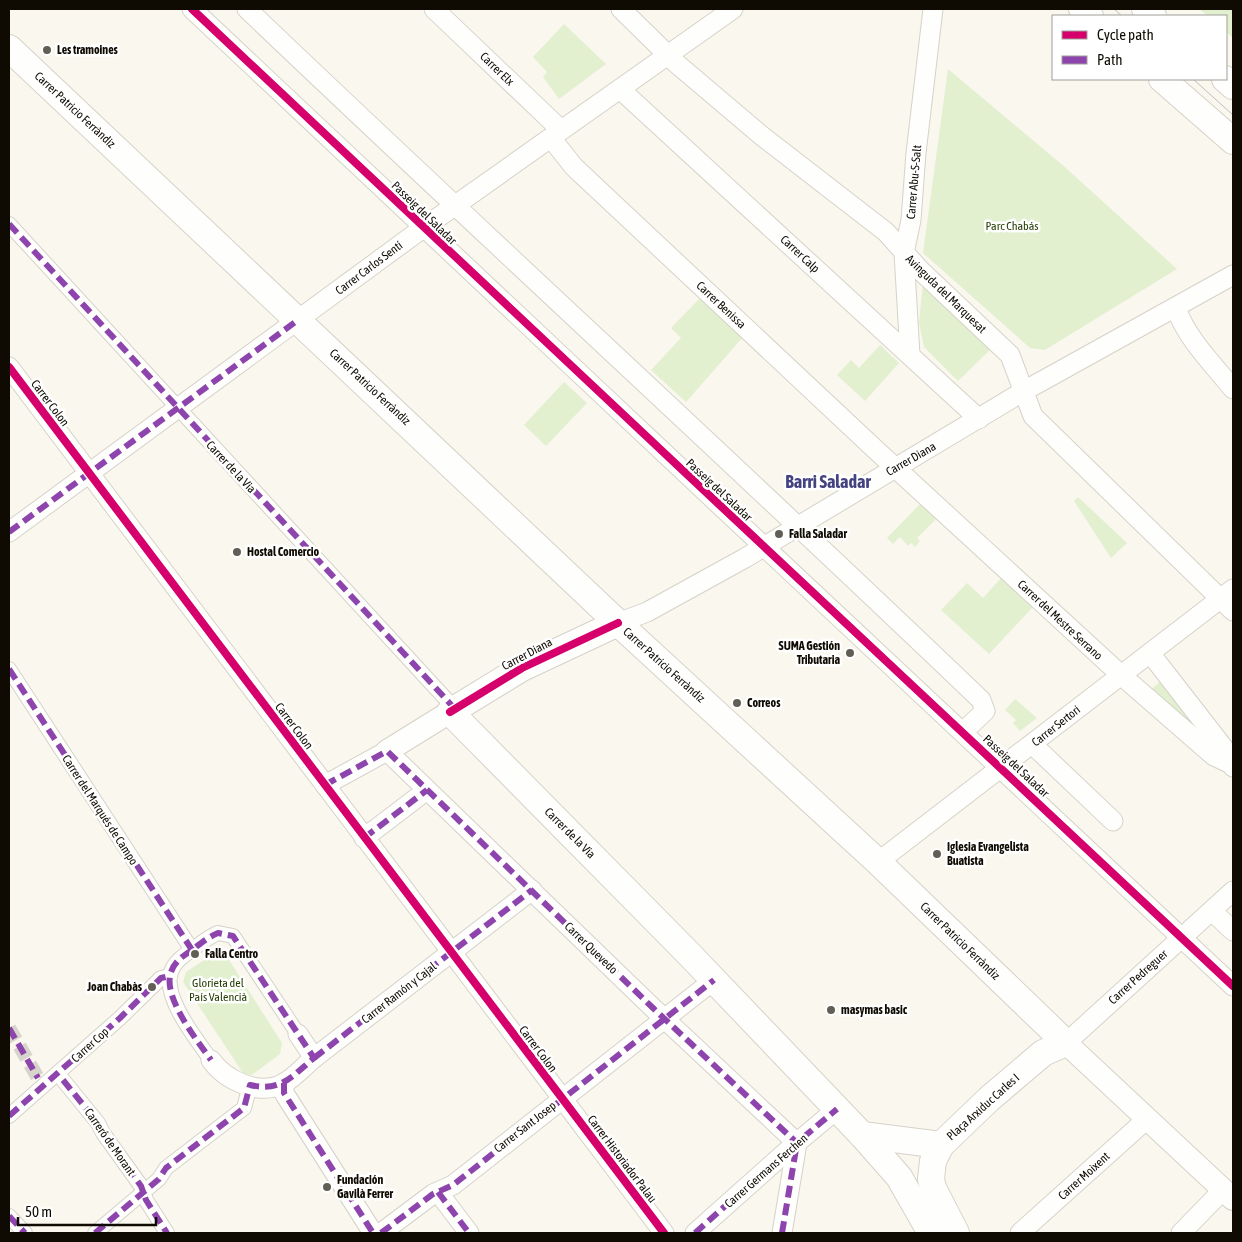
<svg xmlns="http://www.w3.org/2000/svg" width="1242" height="1242" viewBox="0 0 1242 1242" font-family="'Asap Condensed',sans-serif">
	<style>
		.green { fill: #e2f0d0 }
		.lines { fill: none; stroke-linecap: round; stroke-linejoin: round }
		.pedestrian-tunnel { stroke: #d7d4cb; stroke-width: 14; stroke-dasharray: 14 7; stroke-linecap: butt }
		.pedestrian-casing { stroke: #d6d2c8; stroke-width: 16 }
		.minor-casing { stroke: #d6d2c8; stroke-width: 21 }
		.tertiary-casing { stroke: #d6d2c8; stroke-width: 24 }
		.secondary-casing { stroke: #d6d2c8; stroke-width: 28 }
		.pedestrian { stroke: #fefefd; stroke-width: 14 }
		.minor { stroke: #fefefd; stroke-width: 19 }
		.tertiary { stroke: #fefefd; stroke-width: 22 }
		.secondary { stroke: #fefefd; stroke-width: 26 }
		.tram { stroke: #bfbebc; stroke-width: 1 }
		.quiet { stroke: #8e44ad; stroke-width: 6; stroke-dasharray: 12 6; stroke-linecap: butt }
		.cycleway-casing { stroke: #fff; stroke-width: 11 }
		.cycleway { stroke: #d6006c; stroke-width: 8 }
		.poi-dot { fill: #615e55; stroke: #fff; stroke-width: 2 }
		.labels { text-anchor: middle; dominant-baseline: central; stroke-width: 5; stroke-linejoin: round; paint-order: stroke }
		.poi-label { font-size: 12px; font-weight: bold; fill: #0f0b02; stroke: #fff; text-anchor: start }
		.street-label { font-size: 12px; fill: #0f0b02; stroke: #fff }
		.park-label { font-size: 12px; fill: #273f06; stroke: #fff }
		.district-label { font-size: 18px; font-weight: bold; fill: #444280; stroke: #fff }
	</style>
	<rect width="100%" height="100%" fill="#faf7ef"/>
	<g class="green">
		<path d="M 1199,9 L 1233,9 L 1233,38 L 1226,32 L 1226,16 L 1208,16 Z"/>
		<path d="M 564,24 L 606,64 L 559,99 L 543,77 L 547,72 L 533,57 Z"/>
		<path d="M 948,69 L 1066,168 L 1177,269 L 1045,350 L 1030,348 L 923,253 Z"/>
		<path d="M 923,282 L 990,350 L 958,381 L 924,347 L 919,323 Z"/>
		<path d="M 701,297 L 743,337 L 686,402 L 651,370 L 681,338 L 671,328 Z"/>
		<path d="M 880,345 L 899,363 L 865,401 L 837,375 L 851,360 L 859,368 Z"/>
		<path d="M 564,382 L 587,403 L 546,446 L 524,425 Z"/>
		<path d="M 1078,497 L 1127,543 L 1111,558 L 1074,501 Z"/>
		<path d="M 921,503 L 937,518 L 917,538 L 920,541 L 915,547 L 911,543 L 908,546 L 900,537 L 893,544 L 887,538 Z"/>
		<path d="M 1001,578 L 1033,607 L 989,654 L 941,610 L 967,583 L 983,598 Z"/>
		<path d="M 1160,682 L 1216,749 L 1150,690 Z"/>
		<path d="M 1015,699 L 1037,718 L 1020,731 L 1013,723 L 1016,720 L 1005,710 Z"/>
		<path d="M 215,953 L 226,955 L 282,1043 L 280,1054 L 252,1075 L 243,1073 L 183,982 L 186,972 Z"/>
	</g>
	<g class="lines">
		<path class="pedestrian-tunnel" d="M 9,1028 L 38,1078"/>
		<g class="pedestrian-casing">
			<g id="pedestrian">
				<path d="M 9,224 L 455,709"/>
				<path d="M 9,669 L 192,950"/>
				<path d="M 211,1060 C 197,1040 162,997 171,972 C 175,961 183,956 192,950 C 200,944 208,937 218,933 L 233,936 L 298,1034"/>
				<path d="M 63,1080 L 98,1123 L 103,1133 L 141,1186 L 146,1200 L 167,1233"/>
				<path d="M 9,1116 L 120,1018 L 161,978 L 170,976"/>
				<path d="M 9,1216 L 25,1233"/>
				<path d="M 95,1233 L 159,1179 L 166,1168 L 244,1108 L 250,1085"/>
			</g>
		</g>
		<g class="minor-casing">
			<g id="minor">
				<path d="M 192,9 C 537,337 887,659 1233,986"/>
				<path d="M 247,9 C 490,241 739,468 981,700 L 985,711 L 964,731"/>
				<path d="M 434,9 L 560,129"/>
				<path d="M 621,9 L 677,64 L 762,136 L 886,232 L 921,271 L 1010,355 L 1033,416 L 1233,611"/>
				<path d="M 621,90 L 979,419"/>
				<path d="M 551,138 L 574,167 L 877,451 L 1121,675 L 1214,756 L 1231,764"/>
				<path d="M 1176,308 C 1187,339 1213,364 1233,389"/>
				<path d="M 910,355 L 904,253 L 911,220 L 916,153 L 933,9"/>
				<path d="M 9,367 L 664,1233"/>
				<path d="M 9,532 L 423,228 L 733,9"/>
				<path d="M 618,623 L 647,612 L 745,558 L 1024,391 L 1233,275"/>
				<path d="M 1150,653 L 1223,747 L 1233,767"/>
				<path d="M 1032,744 L 1113,821"/>
				<path d="M 325,785 L 387,751 L 653,1008 L 797,1143"/>
				<path d="M 364,838 L 427,790"/>
				<path d="M 878,862 L 1233,589"/>
				<path d="M 1212,911 L 1233,931"/>
				<path d="M 1066,1043 L 1233,891"/>
				<path d="M 314,1058 L 532,890"/>
				<path d="M 211,1060 C 225,1080 260,1097 284,1083 C 295,1077 304,1066 314,1058 L 298,1034"/>
				<path d="M 284,1083 L 284,1093 L 373,1233"/>
				<path d="M 438,1192 L 469,1233"/>
				<path d="M 381,1233 L 433,1194 L 453,1185 L 714,980"/>
				<path d="M 695,1233 L 787,1151 L 837,1109"/>
				<path d="M 782,1233 L 797,1143"/>
				<path d="M 1020,1233 L 1147,1119"/>
				<path d="M 1181,1233 L 1223,1190"/>
			</g>
		</g>
		<g class="tertiary-casing">
			<g id="tertiary">
				<path d="M 387,751 L 450,712"/>
				<path d="M 1066,1043 L 1233,1199"/>
			</g>
		</g>
		<g class="secondary-casing">
			<g id="secondary">
				<path d="M 1082,9 L 1090,16"/>
				<path d="M 1145,9 L 1153,16"/>
				<path d="M 9,48 L 618,623 L 878,862 L 1066,1043 L 1043,1053 L 989,1099 L 941,1145 L 933,1161 L 931,1179 L 933,1188 L 956,1233"/>
				<path d="M 1162,79 L 1233,141"/>
				<path d="M 1225,79 L 1233,86"/>
				<path d="M 618,623 L 522,668 L 450,712 L 689,954 L 862,1135 L 899,1177 L 931,1233"/>
				<path d="M 862,1135 L 941,1145"/>
			</g>
		</g>
		<use href="#pedestrian" class="pedestrian"/>
		<use href="#minor" class="minor"/>
		<use href="#tertiary" class="tertiary"/>
		<use href="#secondary" class="secondary"/>
		<g class="tram">
			<path d="M 1114,9 L 1122,16"/>
			<path d="M 1193,79 L 1233,115"/>
		</g>
		<g class="quiet">
			<path d="M 9,224 L 455,709"/>
			<path d="M 9,532 L 298,320"/>
			<path d="M 9,669 L 192,950"/>
			<path d="M 325,785 L 387,751 L 653,1008 L 797,1143"/>
			<path d="M 364,838 L 427,790"/>
			<path d="M 9,1028 L 38,1078"/>
			<path d="M 314,1058 L 532,890"/>
			<path d="M 63,1080 L 98,1123 L 103,1133 L 141,1186 L 146,1200 L 167,1233"/>
			<path d="M 284,1083 L 284,1093 L 373,1233"/>
			<path d="M 9,1116 L 120,1018 L 161,978 L 170,976"/>
			<path d="M 438,1192 L 469,1233"/>
			<path d="M 9,1216 L 25,1233"/>
			<path d="M 95,1233 L 159,1179 L 166,1168 L 244,1108 L 250,1085 C 281,1092 291,1077 314,1058 L 233,936 L 218,933 C 208,937 200,944 192,950 C 183,956 175,961 171,972 C 162,997 197,1040 211,1060"/>
			<path d="M 381,1233 L 433,1194 L 453,1185 L 714,980"/>
			<path d="M 695,1233 L 787,1151 L 837,1109"/>
			<path d="M 782,1233 L 797,1143"/>
		</g>
		<g class="cycleway-casing">
			<g id="cycleway">
				<path d="M 192,9 C 537,337 887,659 1233,986"/>
				<path d="M 9,367 L 664,1233"/>
				<path d="M 450,712 L 522,668 L 618,623"/>
			</g>
		</g>
		<use href="#cycleway" class="cycleway"/>
	</g>
	<g class="poi-dot">
		<circle cx="47" cy="50" r="5"/>
		<circle cx="779" cy="534" r="5"/>
		<circle cx="237" cy="552" r="5"/>
		<circle cx="850" cy="653" r="5"/>
		<circle cx="737" cy="703" r="5"/>
		<circle cx="937" cy="854" r="5"/>
		<circle cx="195" cy="954" r="5"/>
		<circle cx="152" cy="987" r="5"/>
		<circle cx="831" cy="1010" r="5"/>
		<circle cx="327" cy="1187" r="5"/>
	</g>
	<g class="labels">
		<g class="poi-label">
			<text x="57" y="50">Les tramoines</text>
			<text x="789" y="534">Falla Saladar</text>
			<text x="247" y="552">Hostal Comercio</text>
			<text x="840" y="646" text-anchor="end">SUMA Gestión<tspan x="840" dy="14">Tributaria</tspan></text>
			<text x="747" y="703">Correos</text>
			<text x="947" y="847">Iglesia Evangelista<tspan x="947" dy="14">Buatista</tspan></text>
			<text x="205" y="954">Falla Centro</text>
			<text x="142" y="987" text-anchor="end">Joan Chabàs</text>
			<text x="841" y="1010">masymas basic</text>
			<text x="337" y="1180">Fundación<tspan x="337" dy="14">Gavilà Ferrer</tspan></text>
		</g>
		<g class="street-label">
			<text transform="translate(497 69) rotate(44)">Carrer Elx</text>
			<text transform="translate(75 110) rotate(43)">Carrer Patricio Ferràndiz</text>
			<text transform="translate(914 182) rotate(-85)">Carrer Abu-S-Salt</text>
			<text transform="translate(424 213) rotate(44)">Passeig del Saladar</text>
			<text transform="translate(800 254) rotate(43)">Carrer Calp</text>
			<text transform="translate(369 268) rotate(-37)">Carrer Carlos Sentí</text>
			<text transform="translate(946 294) rotate(44)">Avinguda del Marquesat</text>
			<text transform="translate(721 305) rotate(43)">Carrer Benissa</text>
			<text transform="translate(370 387) rotate(43)">Carrer Patricio Ferràndiz</text>
			<text transform="translate(50 403) rotate(53)">Carrer Colon</text>
			<text transform="translate(911 459) rotate(-30)">Carrer Diana</text>
			<text transform="translate(231 467) rotate(47)">Carrer de la Via</text>
			<text transform="translate(719 490) rotate(43)">Passeig del Saladar</text>
			<text transform="translate(1060 620) rotate(43)">Carrer del Mestre Serrano</text>
			<text transform="translate(527 654) rotate(-28)">Carrer Diana</text>
			<text transform="translate(664 665) rotate(42)">Carrer Patricio Ferràndiz</text>
			<text transform="translate(294 726) rotate(53)">Carrer Colon</text>
			<text transform="translate(1056 726) rotate(-38)">Carrer Sertori</text>
			<text transform="translate(1016 766) rotate(43)">Passeig del Saladar</text>
			<text transform="translate(100 810) rotate(57)">Carrer del Marqués de Campo</text>
			<text transform="translate(570 833) rotate(45)">Carrer de la Via</text>
			<text transform="translate(960 941) rotate(44)">Carrer Patricio Ferràndiz</text>
			<text transform="translate(591 948) rotate(44)">Carrer Quevedo</text>
			<text transform="translate(1138 977) rotate(-42)">Carrer Pedreguer</text>
			<text transform="translate(399 993) rotate(-38)">Carrer Ramón y Cajal</text>
			<text transform="translate(90 1045) rotate(-42)">Carrer Cop</text>
			<text transform="translate(538 1049) rotate(53)">Carrer Colon</text>
			<text transform="translate(983 1107) rotate(-42)">Plaça Arxiduc Carles I</text>
			<text transform="translate(525 1127) rotate(-38)">Carrer Sant Josep</text>
			<text transform="translate(110 1142) rotate(55)">Carreró de Morant</text>
			<text transform="translate(622 1159) rotate(53)">Carrer Historiador Palau</text>
			<text transform="translate(766 1171) rotate(-41)">Carrer Germans Ferchen</text>
			<text transform="translate(1084 1176) rotate(-42)">Carrer Moixent</text>
		</g>
		<g class="park-label">
			<text x="1012" y="226">Parc Chabás</text>
			<text x="218" y="983">Glorieta del<tspan x="218" dy="14">País Valencià</tspan></text>
		</g>
		<g class="district-label">
			<text x="828" y="481">Barri Saladar</text>
		</g>
	</g>
	<rect width="1242" height="1242" fill="none" stroke="#0f0b02" stroke-width="20"/>
	<rect x="1052" y="15" width="175" height="65" fill="#ffffff" stroke="#9f9d9a"/>
	<rect x="1062" y="31" width="25" height="8" fill="#d6006c" stroke="#9f9d9a"/>
	<text x="1097" y="40" font-size="15" fill="#0f0b02">Cycle path</text>
	<rect x="1062" y="56" width="25" height="8" fill="#8e44ad" stroke="#9f9d9a"/>
	<text x="1097" y="65" font-size="15" fill="#0f0b02">Path</text>
	<path d="M18 1217v8h138v-8" fill="none" stroke="#0f0b02" stroke-width="2.5"/>
	<text x="25" y="1217" font-size="15" fill="#0f0b02" stroke="#ffffff" stroke-width="4" paint-order="stroke">50 m</text>
</svg>
